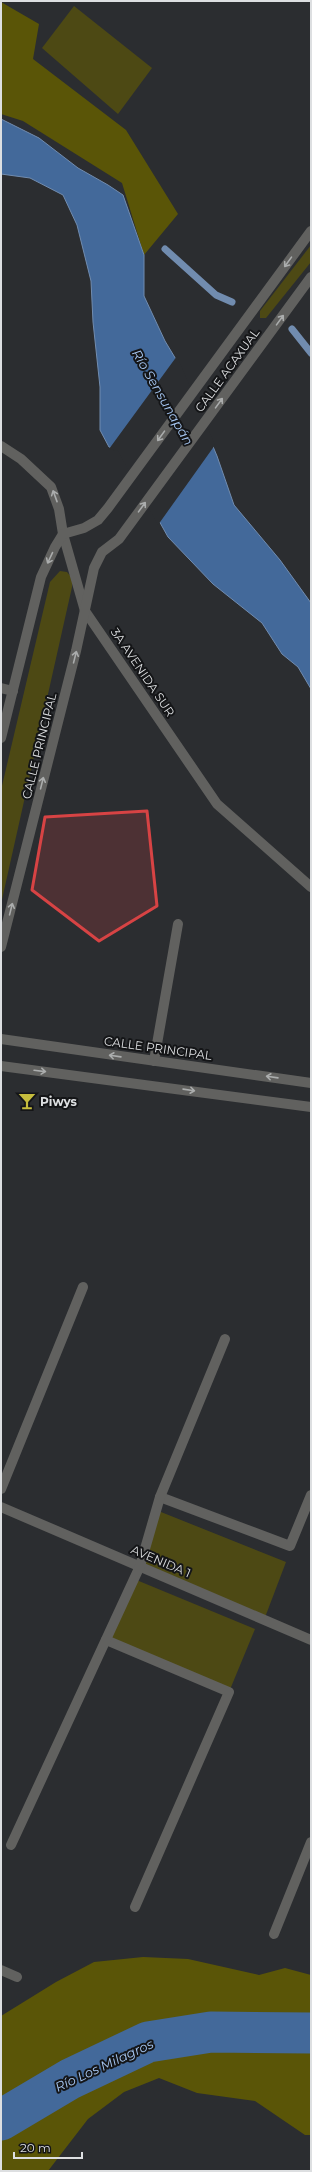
<svg xmlns="http://www.w3.org/2000/svg" width="312" height="2172" viewBox="0 0 312 2172" font-family="Montserrat,sans-serif">
	<style>
		.green { fill: #4d4914 }
		.forest { fill: #5a5507 }
		.water { fill: #43699a; stroke: #718caf }
		.pier { fill: #2b2d30 }
		.lines { fill: none; stroke-linecap: round; stroke-linejoin: round }
		.stream { stroke: #718caf; stroke-width: 7 }
		.river { stroke: #43699a; stroke-width: 41 }
		.minor { stroke: #61615f; stroke-width: 10 }
		.oneway { stroke: #abadad }
		.marked { fill: #d74344; fill-opacity: 0.2; stroke: #d74344; stroke-width: 3; stroke-linejoin: round }
		.labels { text-anchor: middle; dominant-baseline: central; stroke-width: 4; stroke-linejoin: round; paint-order: stroke }
		.street-label { font-size: 12px; fill: #dddfe1; stroke: #141517 }
		.poi-label { font-size: 12px; font-weight: bold; fill: #dddfe1; stroke: #141517; text-anchor: start }
		.water-label { font-size: 13px; font-style: italic; fill: #a7c8f4; stroke: #141517 }
	</style>
	<rect width="100%" height="100%" fill="#2b2d30"/>
	<g class="green">
		<path d="M 74,6 L 152,68 L 118,114 L 42,48 Z"/>
		<path d="M 311,245 L 311,262 L 266,318 L 260,318 L 260,311 Z"/>
		<path d="M 60,571 L 67,572 L 72,578 L 72,587 L 1,904 L 1,790 L 50,582 Z"/>
		<path d="M 156,1510 L 286,1562 L 264,1620 L 140,1566 Z"/>
		<path d="M 134,1579 L 255,1629 L 229,1692 L 106,1640 Z"/>
	</g>
	<g class="forest">
		<path d="M 1,2 L 39,24 L 33,59 L 126,130 L 178,214 L 144,255 L 122,183 L 23,121 L 1,114 Z"/>
		<path d="M 143,1957 L 188,1959 L 259,1975 L 285,1968 L 311,1975 L 311,2135 L 305,2135 L 255,2101 L 197,2093 L 159,2078 L 124,2092 L 88,2119 L 48,2171 L 1,2171 L 1,2016 L 56,1982 L 94,1962 Z"/>
	</g>
	<path class="water" d="M 1,119 L 39,138 L 78,168 L 108,185 L 123,195 L 144,255 L 144,296 L 165,341 L 177,361 L 217,456 L 234,505 L 280,560 L 311,603 L 311,689 L 298,667 L 282,654 L 262,623 L 213,584 L 168,537 L 119,449 L 109,447 L 100,430 L 100,387 L 93,322 L 91,281 L 77,225 L 63,195 L 30,178 L 1,174 Z"/>
	<path class="pier" d="M 177,356 L 215,445 L 158,525 L 118,451 L 109,449 Z"/>
	<g class="lines">
		<g class="stream">
			<path d="M 165,249 L 216,295 L 232,302"/>
			<path d="M 292,329 L 311,353"/>
		</g>
		<path class="river" d="M 1,2120 L 70,2079 L 148,2042 L 211,2032 L 311,2033"/>
		<g class="minor">
			<path d="M 1,446 L 21,459 L 51,487 L 59,509 L 63,534 L 85,611 L 217,804 L 311,887"/>
			<path d="M 1,688 L 13,691"/>
			<path d="M 1,738 L 41,577 L 55,547 L 63,534 L 84,528 L 98,520 L 108,508 L 311,231"/>
			<path d="M 1,947 L 76,651 L 94,568 L 102,552 L 119,539 L 311,277"/>
			<path d="M 1,1039 L 311,1083"/>
			<path d="M 154,1061 L 178,924"/>
			<path d="M 1,1066 L 311,1107"/>
			<path d="M 1,1489 L 83,1287"/>
			<path d="M 160,1497 L 290,1546 L 311,1495"/>
			<path d="M 1,1507 L 311,1640"/>
			<path d="M 106,1640 L 229,1692 L 135,1907"/>
			<path d="M 11,1845 L 140,1566 L 160,1497 L 225,1339"/>
			<path d="M 274,1934 L 311,1842"/>
			<path d="M 1,1970 L 17,1977"/>
		</g>
	</g>
	<defs><path id="oneway-shaft" d="M-6 0H5M1.5-3L5.5 0L1.5 3" fill="none" stroke-width="1.6" stroke-linecap="round" stroke-linejoin="round"/></defs>
	<g class="oneway">
		<use href="#oneway-shaft" transform="translate(288 262) rotate(126)"/>
		<use href="#oneway-shaft" transform="translate(280 320) rotate(-54)"/>
		<use href="#oneway-shaft" transform="translate(219 403) rotate(-54)"/>
		<use href="#oneway-shaft" transform="translate(161 436) rotate(126)"/>
		<use href="#oneway-shaft" transform="translate(55 496) rotate(-110)"/>
		<use href="#oneway-shaft" transform="translate(142 507) rotate(-54)"/>
		<use href="#oneway-shaft" transform="translate(50 558) rotate(115)"/>
		<use href="#oneway-shaft" transform="translate(75 657) rotate(-76)"/>
		<use href="#oneway-shaft" transform="translate(42 783) rotate(-76)"/>
		<use href="#oneway-shaft" transform="translate(11 909) rotate(-76)"/>
		<use href="#oneway-shaft" transform="translate(115 1056) rotate(-172)"/>
		<use href="#oneway-shaft" transform="translate(40 1071) rotate(7)"/>
		<use href="#oneway-shaft" transform="translate(272 1077) rotate(-172)"/>
		<use href="#oneway-shaft" transform="translate(189 1090) rotate(8)"/>
	</g>
	<path class="marked" d="M 147,811 L 157,906 L 99,941 L 32,890 L 45,817 Z"/>
	<defs>
		<g id="bar-bare" transform="scale(1.38)"><path d="M-6-5H6L.8 .8V4.5H3.5V6h-7V4.5H-.8V.8Z" fill="#c5bc3d" stroke="#141517" stroke-width="2.5" paint-order="stroke"/></g>
	</defs>
	<g fill-rule="evenodd">
		<use href="#bar-bare" x="27" y="1101"/>
	</g>
	<g class="labels">
		<g class="street-label">
			<text transform="translate(227 370) rotate(-54)">CALLE ACAXUAL</text>
			<text transform="translate(143 672) rotate(56)">3A AVENIDA SUR</text>
			<text transform="translate(39 746) rotate(-76)">CALLE PRINCIPAL</text>
			<text transform="translate(158 1048) rotate(8)">CALLE PRINCIPAL</text>
			<text transform="translate(161 1561) rotate(23)">AVENIDA 1</text>
		</g>
		<g class="poi-label">
			<text x="40" y="1101">Piwys</text>
		</g>
		<g class="water-label">
			<text transform="translate(163 397) rotate(60)">Río Sensunapán</text>
			<text transform="translate(104 2065) rotate(-25)">Río Los Milagros</text>
		</g>
	</g>
	<rect width="312" height="2172" fill="none" stroke="#dddfe1" stroke-width="4"/>
	<path d="M14 2152v6h68v-6" fill="none" stroke="#dddfe1" stroke-width="2"/>
	<text x="20" y="2152" font-size="12" fill="#dddfe1" stroke="#141517" stroke-width="3" paint-order="stroke">20 m</text>
</svg>
